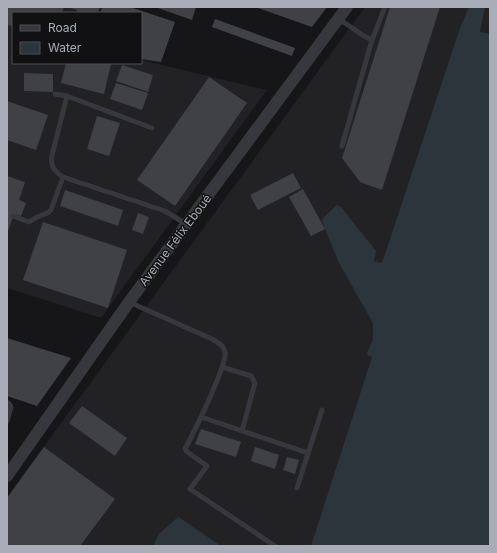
<svg xmlns="http://www.w3.org/2000/svg" width="497" height="553" viewBox="0 0 497 553" font-family="Inter,sans-serif">
	<style>
		.built { fill: #222225 }
		.water { fill: #2c353c }
		.building { fill: #404145 }
		.lines { fill: none; stroke-linecap: round; stroke-linejoin: round }
		.service { stroke: #37383d; stroke-width: 5 }
		.tertiary { stroke: #37383d; stroke-width: 12 }
		.labels { text-anchor: middle; dominant-baseline: central; stroke-width: 3; stroke-linejoin: round; paint-order: stroke }
		.street-label { font-size: 12px; fill: #a8adb8; stroke: #111113 }
	</style>
	<rect width="100%" height="100%" fill="#161618"/>
	<g class="built">
		<path d="M 7,7 L 100,7 L 98,13 L 13,13 L 13,63 L 141,63 L 141,60 L 267,90 L 101,318 L 7,288 Z"/>
		<path d="M 365,7 L 490,7 L 490,546 L 7,546 L 7,497 Z"/>
	</g>
	<g class="water">
		<path d="M 469,7 L 485,7 L 480,31 L 480,32 L 490,34 L 490,546 L 311,546 L 372,357 L 368,355 L 367,353 L 373,339 L 373,323 L 339,263 L 322,221 L 323,218 L 337,205 L 341,207 L 376,251 L 374,261 L 382,263 L 460,28 Z"/>
		<path d="M 178,517 L 180,518 L 221,546 L 153,546 L 159,534 Z"/>
	</g>
	<g class="building">
		<path d="M 7,7 L 64,7 L 62,13 L 13,13 L 13,26 L 7,25 Z"/>
		<path d="M 67,7 L 100,7 L 98,13 L 76,13 L 77,10 Z"/>
		<path d="M 102,7 L 130,7 L 175,22 L 161,62 L 141,59 L 141,13 L 100,13 Z"/>
		<path d="M 155,7 L 196,7 L 192,20 Z"/>
		<path d="M 255,7 L 327,7 L 312,27 Z"/>
		<path d="M 390,7 L 440,7 L 382,190 L 360,182 L 342,158 Z"/>
		<path d="M 215,19 L 295,48 L 292,56 L 212,27 Z"/>
		<path d="M 66,63 L 106,63 L 111,64 L 104,94 L 61,83 Z"/>
		<path d="M 122,65 L 153,75 L 148,92 L 116,81 Z"/>
		<path d="M 24,73 L 53,74 L 53,92 L 24,91 Z"/>
		<path d="M 209,77 L 247,103 L 175,206 L 137,180 Z"/>
		<path d="M 116,83 L 148,93 L 142,110 L 110,99 Z"/>
		<path d="M 7,101 L 48,115 L 36,150 L 7,140 Z"/>
		<path d="M 97,116 L 120,123 L 109,156 L 87,149 Z"/>
		<path d="M 293,173 L 301,188 L 258,210 L 250,195 Z"/>
		<path d="M 7,176 L 25,182 L 19,200 L 26,203 L 21,216 L 14,214 L 7,234 Z"/>
		<path d="M 303,189 L 325,229 L 311,236 L 289,197 Z"/>
		<path d="M 65,190 L 123,210 L 118,226 L 60,206 Z"/>
		<path d="M 138,213 L 149,217 L 143,234 L 132,230 Z"/>
		<path d="M 43,222 L 127,250 L 108,308 L 23,280 Z"/>
		<path d="M 7,338 L 71,358 L 37,406 L 7,396 Z"/>
		<path d="M 82,406 L 127,438 L 115,456 L 69,423 Z"/>
		<path d="M 201,429 L 241,442 L 236,457 L 195,444 Z"/>
		<path d="M 44,447 L 115,499 L 80,546 L 7,546 L 7,498 Z"/>
		<path d="M 255,447 L 279,455 L 275,469 L 251,461 Z"/>
		<path d="M 287,457 L 299,460 L 295,474 L 283,470 Z"/>
	</g>
	<g class="lines">
		<g class="service">
			<path d="M 339,19 L 364,36 L 372,40 L 342,146"/>
			<path d="M 372,40 L 385,7"/>
			<path d="M 55,94 L 67,96 L 152,128"/>
			<path d="M 67,96 L 52,155 C 50,166 54,171 63,177 L 165,211 L 186,224"/>
			<path d="M 13,216 L 29,222 L 37,217 L 48,213 L 51,210 L 63,177"/>
			<path d="M 129,302 L 212,339 C 217,342 224,345 225,352 C 228,364 193,434 185,449 L 186,451 L 207,466 L 190,489 L 275,546"/>
			<path d="M 222,367 L 251,376 L 255,383 L 242,431"/>
			<path d="M 7,402 L 10,405 L 11,407 L 7,421"/>
			<path d="M 201,417 L 308,453"/>
			<path d="M 297,488 L 322,410"/>
		</g>
		<path class="tertiary" d="M 7,476 L 129,302 L 347,7"/>
	</g>
	<g class="labels">
		<g class="street-label">
			<text transform="translate(175 240) rotate(-53)">Avenue Félix Eboué</text>
		</g>
	</g>
	<rect width="497" height="553" fill="none" stroke="#a8adb8" stroke-width="16"/>
	<rect x="12" y="12" width="130" height="52" fill="#111113" stroke="#4d4f55"/>
	<rect x="20" y="25" width="20" height="6" fill="#37383d" stroke="#4d4f55"/>
	<text x="48" y="32" font-size="12" fill="#a8adb8">Road</text>
	<rect x="20" y="42" width="20" height="12" fill="#2c353c" stroke="#4d4f55"/>
	<text x="48" y="52" font-size="12" fill="#a8adb8">Water</text>
</svg>
